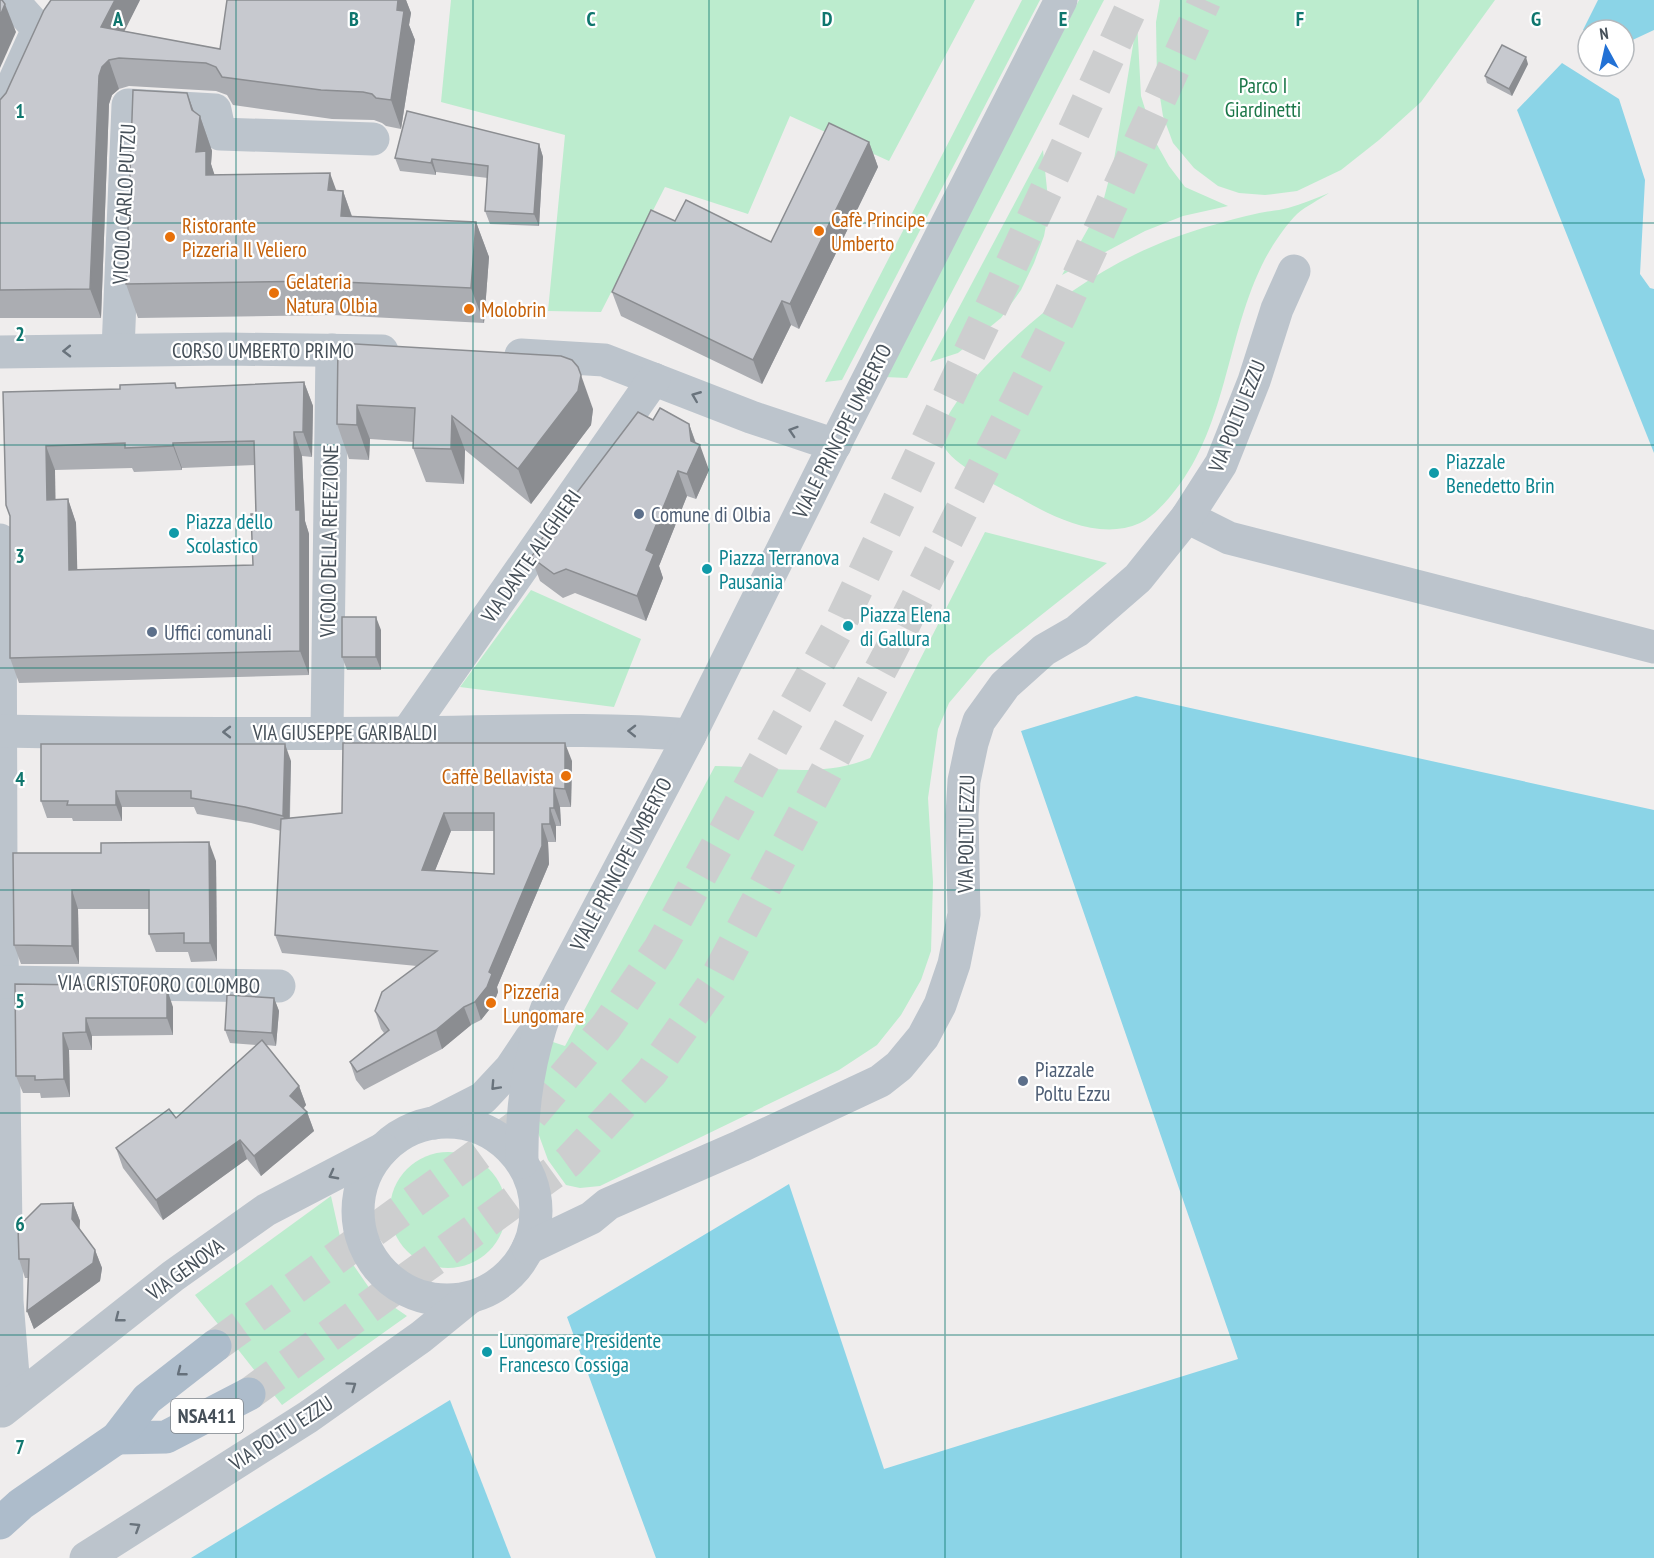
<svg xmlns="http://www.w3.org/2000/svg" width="1654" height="1558" viewBox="0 0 1654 1558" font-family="'PT Sans Narrow',sans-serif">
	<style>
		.green { fill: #bcecce }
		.water { fill: #8bd4e7 }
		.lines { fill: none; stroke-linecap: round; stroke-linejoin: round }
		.major-tunnel { stroke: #cdcecf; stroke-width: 33; stroke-dasharray: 33 16; stroke-linecap: butt }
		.minor { stroke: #bcc4cc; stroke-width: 33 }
		.major { stroke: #adbccb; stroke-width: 33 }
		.wall { fill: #abadb2; fill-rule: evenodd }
		.shaded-wall { fill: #8b8d91 }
		.building { fill: #c7c9cf; stroke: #8b8d91; stroke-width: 1.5; fill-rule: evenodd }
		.oneway { stroke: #69737c }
		.oneway2 { stroke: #65707b }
		.grid { fill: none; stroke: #0f766e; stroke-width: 1.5; stroke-opacity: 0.55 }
		.food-dot { fill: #e8710a; stroke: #fff; stroke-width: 2 }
		.culture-dot { fill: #0f9aa8; stroke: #fff; stroke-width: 2 }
		.service-dot { fill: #5c6f8a; stroke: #fff; stroke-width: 2 }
		.labels { text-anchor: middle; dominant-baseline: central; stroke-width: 4.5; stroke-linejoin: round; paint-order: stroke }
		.shield { fill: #fff; stroke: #7e848b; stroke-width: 1.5 }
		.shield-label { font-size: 20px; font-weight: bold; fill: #465059 }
		.park-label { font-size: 21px; fill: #1b7648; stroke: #fff }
		.street-label { font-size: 21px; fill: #465059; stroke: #fff }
		.food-label { font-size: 21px; fill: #c56008; stroke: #fff; text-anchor: start }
		.culture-label { font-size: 21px; fill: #0d838f; stroke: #fff; text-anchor: start }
		.service-label { font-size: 21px; fill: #4e5e75; stroke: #fff; text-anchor: start }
		.grid-label { font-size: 20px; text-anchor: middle; font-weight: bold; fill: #0f766e; stroke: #fff; stroke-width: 4.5; stroke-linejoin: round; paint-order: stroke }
	</style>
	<rect width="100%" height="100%" fill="#efeded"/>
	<g class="green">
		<path d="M 451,0 L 975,0 L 889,161 L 790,116 L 748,214 L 665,187 L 601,312 L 548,311 L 565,135 L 441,102 Z"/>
		<path d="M 1022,0 L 1040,0 L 842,380 L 825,382 Z"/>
		<path d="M 1079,0 L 1104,0 L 907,378 L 885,377 Z"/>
		<path d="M 1160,0 L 1495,0 L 1421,102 L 1379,140 L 1341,170 L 1297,191 L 1265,195 L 1239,193 L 1218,186 L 1194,168 L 1173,143 L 1163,116 L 1157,78 L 1156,22 Z"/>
		<path d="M 1137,21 L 1141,96 L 1155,141 L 1169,166 L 1185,187 L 1228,206 L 1183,216 L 1145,231 L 1062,275 L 1103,202 L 1114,160 Z"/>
		<path d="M 1043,150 L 1049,209 L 1044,236 L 1034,263 L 1021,290 L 1001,318 L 958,353 L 930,362 Z"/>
		<path d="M 1329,193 C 1319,200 1306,206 1297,214 C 1285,226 1273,244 1265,259 C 1225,336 1228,430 1169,498 C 1161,507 1151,518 1140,523 C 1102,540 1059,520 1025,501 C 1006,490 952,466 944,446 C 943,443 941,433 942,430 C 944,418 966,388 974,379 C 1029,317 1097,266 1176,237 C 1201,228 1229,220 1255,214 C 1266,211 1277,211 1288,208 C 1302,204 1316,198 1329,193 Z"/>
		<path d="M 985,532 L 1107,563 L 988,657 L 949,703 L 938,729 L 928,798 L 933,882 L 931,951 L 921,980 L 901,1015 L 877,1045 L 839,1070 L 600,1186 L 580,1188 L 566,1185 L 548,1160 L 537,1130 L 544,1039 L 565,1046 L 715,766 C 766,766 822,779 870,758 Z"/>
		<path d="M 531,590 L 641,639 L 614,707 L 460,687 Z"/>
		<circle cx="448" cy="1210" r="58"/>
		<path d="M 331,1196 L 343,1250 L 372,1292 L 407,1316 L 282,1405 L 195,1295 Z"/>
	</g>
	<g class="water">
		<path d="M 1598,0 L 1654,0 L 1654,30 L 1624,44 L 1624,30 L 1588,30 L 1588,32 L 1583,30 Z"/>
		<path d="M 1562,63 L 1619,99 L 1645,180 L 1640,274 L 1650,288 L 1654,289 L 1654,453 L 1517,110 Z"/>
		<path d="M 1136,696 L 1654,810 L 1654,1558 L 656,1558 L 567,1317 L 789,1184 L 884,1469 L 1238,1359 L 1021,731 Z"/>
		<path d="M 450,1400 L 511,1558 L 191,1558 Z"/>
	</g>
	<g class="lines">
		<g class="major-tunnel">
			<path d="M 215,1346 L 530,1117 L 606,1027 L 660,948 L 838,628 L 999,291 L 1135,0"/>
			<path d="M 249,1394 L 568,1162 L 651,1073 L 712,986 L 891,650 L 1062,312 L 1205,0"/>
		</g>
		<g class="minor">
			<path d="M 0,113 L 38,29 L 12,0"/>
			<path d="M 118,350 L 128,105 L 215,110 L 220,134 L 373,139"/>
			<path d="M 0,352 L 226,349 L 382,351"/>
			<path d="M 521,355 L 604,360 L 751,417 L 835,445"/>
			<path d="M 1187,517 L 1229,538 L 1654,647"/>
			<path d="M 0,540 L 1,877 L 7,1301 L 15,1400"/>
			<path d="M 0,731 C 136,734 273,734 409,733 C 503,732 597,727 690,735"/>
			<path d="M 327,732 L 332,350"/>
			<path d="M 407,733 L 654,379"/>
			<path d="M 2,982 L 279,986"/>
			<circle cx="447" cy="1211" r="89"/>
			<path d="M 434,1123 L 483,1098 L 511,1068 L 531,1038"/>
			<path d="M 522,1162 C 521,1105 529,1053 550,1000 L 690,735 L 830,454 L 1061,0"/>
			<path d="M 528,1248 L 591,1218 L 608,1204 L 741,1146 L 880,1081 L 899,1066 L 923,1037 L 940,1005 L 954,964 L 964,914 L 962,815 L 964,781 L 972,743 L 979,721 L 1005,685 L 1044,650 L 1077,631 L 1138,578 L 1187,517 L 1221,464 L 1254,381 L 1277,309 L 1294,271"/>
			<path d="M 2,1411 L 173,1276 L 266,1210 L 383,1149"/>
			<path d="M 86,1558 L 308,1417 L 421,1337 L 469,1298"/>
		</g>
		<g class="major">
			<path d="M 117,1438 L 166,1437 L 249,1394"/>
			<path d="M 0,1523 L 21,1504 L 117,1438 L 147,1399 L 215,1346"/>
		</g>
	</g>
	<g class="wall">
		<path d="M 140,0 L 124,31 L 220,49 L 227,0 L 406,0 L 411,13 L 409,25 L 415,40 L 401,129 L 386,126 L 382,123 L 374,120 L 332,119 L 233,105 L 227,95 L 216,91 L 129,86 L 119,89 L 112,95 L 109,104 L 101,318 L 0,318 L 0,100 Z"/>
		<path d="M 1528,64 L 1512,96 L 1487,83 L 1485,76 Z"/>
		<path d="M 194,112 L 200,116 L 212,151 L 211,164 L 214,175 L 343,191 L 352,216 L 476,222 L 489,257 L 484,323 L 333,315 L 138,318 L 126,284 Z"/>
		<path d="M 869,142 L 878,167 L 799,329 L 791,325 L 762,384 L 621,316 L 612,292 L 771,242 Z"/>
		<path d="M 539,144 L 543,157 L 539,226 L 490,224 L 485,211 L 488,178 L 436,172 L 436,175 L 400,171 L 395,158 Z"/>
		<path d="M 338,343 L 593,409 L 591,425 L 531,504 L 465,450 L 464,484 L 426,482 L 413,448 L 414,442 L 370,439 L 369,460 L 349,459 L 337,424 Z"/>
		<path d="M 304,382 L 313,406 L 312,457 L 302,456 L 305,521 L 309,534 L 309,675 L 19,683 L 10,658 L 10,516 L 3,392 L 177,388 ZM 255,465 L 256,514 L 253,565 L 77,570 L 76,523 L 68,499 L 55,499 L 55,470 L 132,468 L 134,472 L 182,470 L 182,468 Z"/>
		<path d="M 653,420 L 689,424 L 696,443 L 709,470 L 696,499 L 687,496 L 659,566 L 663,578 L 646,621 L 575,593 L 563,598 L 540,581 L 531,557 L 542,543 L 541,540 Z"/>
		<path d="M 381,630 L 381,670 L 347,670 L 342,657 Z"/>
		<path d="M 291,761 L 290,818 L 342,813 L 572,761 L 571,807 L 560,807 L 561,826 L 556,826 L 556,842 L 548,842 L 549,864 L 497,987 L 498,992 L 493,1005 L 481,1020 L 471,1025 L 442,1049 L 364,1090 L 356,1080 L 350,1062 L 384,1033 L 381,1029 L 375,1011 L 417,966 L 282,953 L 275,935 L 281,831 L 251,823 L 197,814 L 194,807 L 122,807 L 122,821 L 73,821 L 72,818 L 47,818 L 41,801 ZM 451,831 L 494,831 L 494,874 L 435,870 Z"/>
		<path d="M 13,853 L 216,861 L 217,961 L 191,962 L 188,952 L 156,952 L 149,934 L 149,909 L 78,909 L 79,964 L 21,964 L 14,945 Z"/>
		<path d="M 86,989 L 173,1007 L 173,1035 L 92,1036 L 92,1050 L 69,1050 L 70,1097 L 41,1098 L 40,1093 L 23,1093 L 16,1076 Z"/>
		<path d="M 274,998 L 279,1011 L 276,1046 L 266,1045 L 299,1086 L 306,1105 L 304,1108 L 307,1112 L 314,1131 L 261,1176 L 247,1159 L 163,1220 L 123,1168 L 116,1148 L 176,1118 L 257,1045 L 230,1043 L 225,1030 Z"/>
		<path d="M 73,1203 L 80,1221 L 79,1229 L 95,1250 L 102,1268 L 100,1281 L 34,1329 L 27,1311 L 28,1278 L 25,1278 L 19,1259 Z"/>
	</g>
	<g class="shaded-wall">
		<path d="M 115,0 L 140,0 L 112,56 L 101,27 Z"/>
		<path d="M 398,0 L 406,0 L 411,13 L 409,25 L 415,40 L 401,129 L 391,100 Z"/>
		<path d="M 5,4 L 16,32 L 0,68 L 0,16 Z"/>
		<path d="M 1526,57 L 1528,64 L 1512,96 L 1509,89 Z"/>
		<path d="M 109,60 L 119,89 L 112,95 L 109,104 L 101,318 L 90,289 L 99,76 L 102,67 Z"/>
		<path d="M 187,93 L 199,125 L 200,116 L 212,151 L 211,164 L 218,185 L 218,209 L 196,152 L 192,110 Z"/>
		<path d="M 869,142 L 878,167 L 799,329 L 790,304 Z"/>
		<path d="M 539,144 L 543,157 L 539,226 L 534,214 Z"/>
		<path d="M 432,159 L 436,172 L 436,175 L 431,163 Z"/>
		<path d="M 330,173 L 342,206 L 343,191 L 355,226 L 354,250 L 328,190 Z"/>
		<path d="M 476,222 L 489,257 L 484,323 L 471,288 Z"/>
		<path d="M 782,301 L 791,325 L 762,384 L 753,360 Z"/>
		<path d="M 581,375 L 593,409 L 591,425 L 531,504 L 518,469 Z"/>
		<path d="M 304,382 L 313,406 L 312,457 L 303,432 Z"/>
		<path d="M 357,405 L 370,439 L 369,460 L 357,425 Z"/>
		<path d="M 452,416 L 465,450 L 464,484 L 451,449 Z"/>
		<path d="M 689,424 L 698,450 L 700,445 L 709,470 L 696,499 L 687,474 L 691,441 Z"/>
		<path d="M 294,432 L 302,456 L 305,521 L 309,534 L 309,675 L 300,651 Z"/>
		<path d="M 173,443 L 182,468 L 182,470 L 173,446 Z"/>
		<path d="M 46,446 L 55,470 L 56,524 L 47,500 Z"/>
		<path d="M 678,471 L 687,496 L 659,566 L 663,578 L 646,621 L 637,596 L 646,550 Z"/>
		<path d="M 68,499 L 76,523 L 78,594 L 69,570 Z"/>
		<path d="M 376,617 L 381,630 L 381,670 L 376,657 Z"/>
		<path d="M 565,743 L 572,761 L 571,807 L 565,789 Z"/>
		<path d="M 285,744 L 291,761 L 289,833 L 283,816 Z"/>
		<path d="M 554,788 L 560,807 L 561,826 L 554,808 Z"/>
		<path d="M 116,791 L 122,807 L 122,821 L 116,805 Z"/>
		<path d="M 550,808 L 556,826 L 556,842 L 550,824 Z"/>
		<path d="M 444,813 L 451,831 L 428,888 L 422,870 Z"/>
		<path d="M 542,824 L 548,842 L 549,864 L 497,987 L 498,992 L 493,1005 L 481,1020 L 475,1002 L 489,972 Z"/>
		<path d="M 209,842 L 216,861 L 217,961 L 210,943 Z"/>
		<path d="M 72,890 L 78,909 L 79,964 L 72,946 Z"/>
		<path d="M 167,989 L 173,1007 L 173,1035 L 167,1018 Z"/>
		<path d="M 274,998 L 279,1011 L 276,1046 L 272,1033 Z"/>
		<path d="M 464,1007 L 471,1025 L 442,1049 L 436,1030 Z"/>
		<path d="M 86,1018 L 92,1036 L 92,1050 L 86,1032 Z"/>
		<path d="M 63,1033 L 69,1050 L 70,1097 L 64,1079 Z"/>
		<path d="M 299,1086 L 306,1105 L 297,1116 L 290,1096 Z"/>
		<path d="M 307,1112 L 314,1131 L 261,1176 L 254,1156 Z"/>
		<path d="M 240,1140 L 247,1159 L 163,1220 L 156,1200 Z"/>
		<path d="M 73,1203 L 80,1221 L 79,1238 L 72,1219 Z"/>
		<path d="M 95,1250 L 102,1268 L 100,1281 L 34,1329 L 27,1311 Z"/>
	</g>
	<g class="building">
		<path d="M 0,0 L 2,0 L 5,4 L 0,16 Z"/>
		<path d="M 51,0 L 115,0 L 101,27 L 220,49 L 227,0 L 398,0 L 397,10 L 404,11 L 391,100 L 376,98 L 372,94 L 363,92 L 321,90 L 222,77 L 216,67 L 206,63 L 119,58 L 109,60 L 102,67 L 99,76 L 90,289 L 0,290 L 0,100 L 6,93 L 44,10 Z"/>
		<path d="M 1502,45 L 1526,57 L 1509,89 L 1485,76 Z"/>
		<path d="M 133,90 L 187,93 L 192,110 L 200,116 L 196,152 L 206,151 L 206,175 L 330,173 L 328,190 L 343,191 L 341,216 L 476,222 L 471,288 L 321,281 L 126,284 Z"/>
		<path d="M 407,111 L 539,144 L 534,214 L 485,211 L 488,166 L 432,159 L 431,163 L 395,158 Z"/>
		<path d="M 829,123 L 869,142 L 790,304 L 782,301 L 753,360 L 612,292 L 651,210 L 675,221 L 686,200 L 771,242 Z"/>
		<path d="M 338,343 L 561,356 L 572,360 L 578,367 L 581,375 L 578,391 L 518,469 L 452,416 L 451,449 L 413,448 L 415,408 L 357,405 L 357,425 L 337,424 Z"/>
		<path d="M 304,382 L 303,432 L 294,432 L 296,510 L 300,510 L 300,651 L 10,658 L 10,516 L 6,505 L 3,392 L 120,389 L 120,385 L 175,383 L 176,388 ZM 254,441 L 256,514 L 251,514 L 253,565 L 69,570 L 68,499 L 47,500 L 46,446 L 125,443 L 125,448 L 173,446 L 173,443 Z"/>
		<path d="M 660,408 L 689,424 L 691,441 L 700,445 L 687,474 L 678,471 L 646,550 L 654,554 L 637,596 L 566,569 L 554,574 L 531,557 L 543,542 L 541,540 L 638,412 L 653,420 Z"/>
		<rect x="342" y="617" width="34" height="40"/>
		<path d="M 343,743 L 565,743 L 565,789 L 554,788 L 554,808 L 550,808 L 550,824 L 542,824 L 542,846 L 489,972 L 492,974 L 487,987 L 475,1002 L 464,1007 L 436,1030 L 357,1072 L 350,1062 L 389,1030 L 375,1011 L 382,992 L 437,951 L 275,935 L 281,819 L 342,813 ZM 444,813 L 494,813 L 494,874 L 422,870 Z"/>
		<path d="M 41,744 L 285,744 L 283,816 L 245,807 L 191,798 L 191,791 L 116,791 L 116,805 L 67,805 L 68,801 L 41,801 Z"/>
		<path d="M 209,842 L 210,943 L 184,943 L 184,933 L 149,934 L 149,890 L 72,890 L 72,946 L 14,945 L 13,853 L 101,853 L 101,843 Z"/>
		<path d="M 15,984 L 85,985 L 85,989 L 167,989 L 167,1018 L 86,1018 L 86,1032 L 63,1033 L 64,1079 L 35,1080 L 35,1076 L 16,1076 Z"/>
		<path d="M 227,995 L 274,998 L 272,1033 L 225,1030 Z"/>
		<path d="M 262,1040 L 299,1086 L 290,1096 L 307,1112 L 254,1156 L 240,1140 L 156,1200 L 116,1148 L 169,1109 L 176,1118 Z"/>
		<path d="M 73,1203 L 72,1219 L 95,1250 L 93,1263 L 27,1311 L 29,1259 L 19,1259 L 18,1227 L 41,1204 Z"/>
	</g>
	<defs><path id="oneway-chevron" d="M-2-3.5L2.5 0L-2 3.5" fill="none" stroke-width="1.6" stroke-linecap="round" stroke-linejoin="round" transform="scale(1.5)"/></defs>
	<g class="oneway">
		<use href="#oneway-chevron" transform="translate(67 351) rotate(179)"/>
		<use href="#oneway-chevron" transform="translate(696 396) rotate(-158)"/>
		<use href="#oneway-chevron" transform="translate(793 431) rotate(-162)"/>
		<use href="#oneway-chevron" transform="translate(632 731) rotate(-179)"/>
		<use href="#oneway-chevron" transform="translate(227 732) rotate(-180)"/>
		<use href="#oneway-chevron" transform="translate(495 1086) rotate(133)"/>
		<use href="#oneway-chevron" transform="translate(333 1175) rotate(152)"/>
		<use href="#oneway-chevron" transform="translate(119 1318) rotate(142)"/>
		<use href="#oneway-chevron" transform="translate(352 1386) rotate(-35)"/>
		<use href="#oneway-chevron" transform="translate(136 1527) rotate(-32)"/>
	</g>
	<use class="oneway2" href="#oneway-chevron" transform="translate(181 1372) rotate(142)"/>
	<path class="grid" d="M 236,0 L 236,1558M 473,0 L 473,1558M 709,0 L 709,1558M 945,0 L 945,1558M 1181,0 L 1181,1558M 1418,0 L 1418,1558M 0,223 L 1654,223M 0,445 L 1654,445M 0,668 L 1654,668M 0,890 L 1654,890M 0,1113 L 1654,1113M 0,1335 L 1654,1335"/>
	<g class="food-dot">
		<circle cx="819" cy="231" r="6"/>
		<circle cx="170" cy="237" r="6"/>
		<circle cx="274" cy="293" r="6"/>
		<circle cx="469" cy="309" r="6"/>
		<circle cx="566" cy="776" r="6"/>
		<circle cx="491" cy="1003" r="6"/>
	</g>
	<g class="culture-dot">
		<circle cx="1434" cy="473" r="6"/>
		<circle cx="174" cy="533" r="6"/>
		<circle cx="707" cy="569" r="6"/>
		<circle cx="848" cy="626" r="6"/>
		<circle cx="487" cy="1352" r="6"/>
	</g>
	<g class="service-dot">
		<circle cx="639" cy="514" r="6"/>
		<circle cx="152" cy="632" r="6"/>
		<circle cx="1023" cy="1081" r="6"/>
	</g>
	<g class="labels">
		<rect class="shield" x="171" y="1399" width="72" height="34" rx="4.5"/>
		<g class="shield-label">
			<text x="207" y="1416">NSA411</text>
		</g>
		<g class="park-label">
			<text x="1263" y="85">Parco I<tspan x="1263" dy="24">Giardinetti</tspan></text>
		</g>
		<g class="street-label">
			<text transform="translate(124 204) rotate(-87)">VICOLO CARLO PUTZU</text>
			<text x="263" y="350">CORSO UMBERTO PRIMO</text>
			<text transform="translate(1237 416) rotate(-68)">VIA POLTU EZZU</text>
			<text transform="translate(842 431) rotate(-63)">VIALE PRINCIPE UMBERTO</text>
			<text transform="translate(329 541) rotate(-89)">VICOLO DELLA REFEZIONE</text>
			<text transform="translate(531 556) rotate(-55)">VIA DANTE ALIGHIERI</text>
			<text x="345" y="732">VIA GIUSEPPE GARIBALDI</text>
			<text transform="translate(966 834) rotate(-89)">VIA POLTU EZZU</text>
			<text transform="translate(621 864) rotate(-62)">VIALE PRINCIPE UMBERTO</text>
			<text transform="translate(159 984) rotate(1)">VIA CRISTOFORO COLOMBO</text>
			<text transform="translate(185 1269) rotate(-36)">VIA GENOVA</text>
			<text transform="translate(281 1433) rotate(-33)">VIA POLTU EZZU</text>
		</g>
		<g class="food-label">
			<text x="831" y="219">Cafè Principe<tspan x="831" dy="24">Umberto</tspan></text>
			<text x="182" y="225">Ristorante<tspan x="182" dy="24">Pizzeria Il Veliero</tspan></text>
			<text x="286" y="281">Gelateria<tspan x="286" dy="24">Natura Olbia</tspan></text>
			<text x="481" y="309">Molobrin</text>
			<text x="554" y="776" text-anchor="end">Caffè Bellavista</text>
			<text x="503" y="991">Pizzeria<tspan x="503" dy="24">Lungomare</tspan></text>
		</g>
		<g class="culture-label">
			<text x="1446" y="461">Piazzale<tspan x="1446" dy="24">Benedetto Brin</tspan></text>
			<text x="186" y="521">Piazza dello<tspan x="186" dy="24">Scolastico</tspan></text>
			<text x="719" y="557">Piazza Terranova<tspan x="719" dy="24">Pausania</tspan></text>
			<text x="860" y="614">Piazza Elena<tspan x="860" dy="24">di Gallura</tspan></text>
			<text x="499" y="1340">Lungomare Presidente<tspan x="499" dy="24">Francesco Cossiga</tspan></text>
		</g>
		<g class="service-label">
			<text x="651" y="514">Comune di Olbia</text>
			<text x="164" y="632">Uffici comunali</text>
			<text x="1035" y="1069">Piazzale<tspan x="1035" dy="24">Poltu Ezzu</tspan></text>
		</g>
	</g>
	<g class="grid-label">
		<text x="118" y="26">A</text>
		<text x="354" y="26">B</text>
		<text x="591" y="26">C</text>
		<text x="827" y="26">D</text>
		<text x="1063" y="26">E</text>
		<text x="1300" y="26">F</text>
		<text x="1536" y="26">G</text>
		<text x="20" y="118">1</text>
		<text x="20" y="341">2</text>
		<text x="20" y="563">3</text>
		<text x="20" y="786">4</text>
		<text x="20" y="1008">5</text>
		<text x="20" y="1231">6</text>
		<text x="20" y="1454">7</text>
	</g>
	<g transform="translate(1606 48) rotate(352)"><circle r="28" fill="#ffffff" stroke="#b5b9bd" stroke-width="1.5"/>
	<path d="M0-4.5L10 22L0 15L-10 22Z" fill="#2271d5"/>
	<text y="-9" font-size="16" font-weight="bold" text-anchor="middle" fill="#465059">N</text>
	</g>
</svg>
